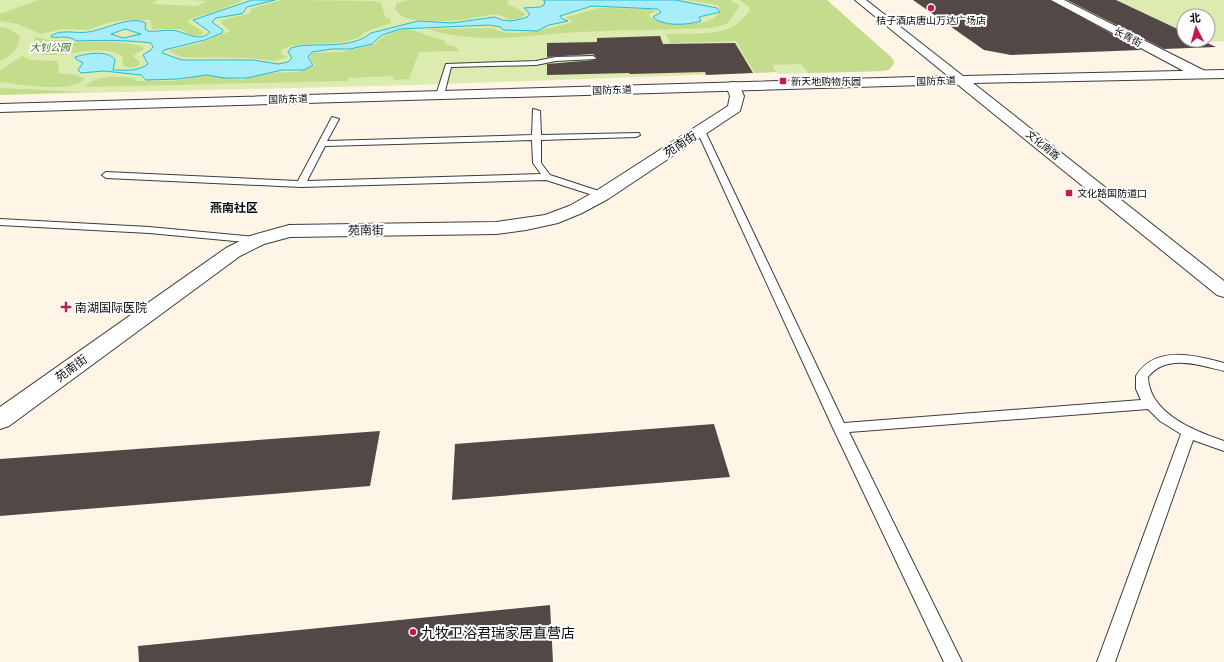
<svg xmlns="http://www.w3.org/2000/svg" width="1224" height="662" viewBox="0 0 1224 662" font-family="'PT Serif','Noto Sans SC',serif">
	<style>
		.green { fill: #dcebaf }
		.forest { fill: #c3dd8d }
		.water { fill: #a8eefa; stroke: #2ab8d6; fill-rule: evenodd }
		.building { fill: #544846 }
		.lines { fill: none; stroke-linecap: round; stroke-linejoin: round }
		.service-casing { stroke: #3d3d3d; stroke-width: 2 }
		.minor-casing { stroke: #3d3d3d; stroke-width: 2 }
		.tertiary-casing { stroke: #3d3d3d; stroke-width: 2 }
		.service { fill: #fff; fill-rule: evenodd }
		.minor { fill: #fff; fill-rule: evenodd }
		.tertiary { fill: #fff; fill-rule: evenodd }
		.poi-dot { fill: #c31a47; stroke: #fff; stroke-width: 1.5 }
		.labels { text-anchor: middle; dominant-baseline: central; stroke-width: 4; stroke-linejoin: round; paint-order: stroke }
		.far-poi-label { font-size: 10px; fill: #0a0a0a; stroke: #fff; text-anchor: start }
		.far-street-label { font-size: 10px; fill: #0a0a0a; stroke: #fff }
		.far-park-label { font-size: 10px; font-style: italic; fill: #396517; stroke: #fff }
		.street-label { font-size: 12px; fill: #0a0a0a; stroke: #fff }
		.far-quarter-label { font-size: 12px; font-weight: bold; fill: #0a0a0a; stroke: #fff }
		.poi-label { font-size: 12px; fill: #0a0a0a; stroke: #fff; text-anchor: start }
		.near-poi-label { font-size: 14px; fill: #0a0a0a; stroke: #fff; text-anchor: start }
	</style>
	<rect width="100%" height="100%" fill="#fff5e7"/>
	<g class="green">
		<path d="M 0,0 L 827,0 L 892,58 L 894,63 L 890,69 L 884,71 L 778,74 L 776,72 L 415,85 L 0,95 Z"/>
		<path d="M 1116,0 L 1224,0 L 1224,41 L 1205,42 L 1201,40 L 1208,40 L 1208,16 L 1184,16 L 1184,32 Z"/>
	</g>
	<g class="forest">
		<path d="M 38,0 L 158,0 L 151,4 L 197,6 L 206,1 L 191,0 L 243,0 L 220,10 L 190,19 L 187,22 L 204,32 L 201,35 L 192,36 L 180,29 L 152,29 L 150,20 L 125,20 L 107,23 L 88,30 L 61,29 L 41,34 L 17,24 L 0,21 L 0,14 Z"/>
		<path d="M 281,0 L 374,1 L 381,3 L 385,16 L 391,20 L 391,23 L 365,32 C 348,51 306,37 281,50 L 282,54 L 288,57 L 274,61 L 250,58 L 182,57 L 173,53 L 169,50 L 201,43 L 230,31 L 221,23 L 222,20 L 251,13 L 250,9 Z"/>
		<path d="M 409,0 L 509,0 L 507,2 L 509,5 L 516,8 L 525,14 L 521,18 L 509,20 C 498,10 485,16 473,18 C 459,21 414,24 402,16 C 399,15 397,11 395,9 L 397,3 Z"/>
		<path d="M 686,0 L 730,0 L 740,6 L 727,24 L 710,28 C 666,30 622,30 579,32 C 529,35 476,45 427,29 L 493,28 C 511,40 554,27 573,22 L 566,17 L 599,8 L 650,9 L 655,11 L 650,14 L 649,16 C 659,25 695,26 708,21 C 713,19 717,15 721,12 L 718,5 Z"/>
		<path d="M 740,0 L 827,0 L 892,58 L 894,63 L 890,69 L 884,71 L 808,73 L 801,64 L 772,65 L 776,72 L 755,73 L 736,41 L 670,43 L 666,34 C 686,33 710,35 728,29 C 737,26 743,17 750,11 L 749,7 Z"/>
		<path d="M 0,27 L 7,28 L 20,36 C 19,48 11,56 0,61 Z"/>
		<path d="M 406,29 C 420,31 431,38 444,40 L 447,45 L 454,46 L 460,51 L 419,52 L 409,79 L 393,80 L 394,76 L 349,78 L 348,81 L 84,87 C 99,74 116,76 134,78 L 137,81 L 174,81 L 195,76 L 213,75 L 241,80 L 265,73 L 298,72 L 316,65 L 311,60 L 310,55 L 312,53 L 341,52 L 375,44 L 381,38 L 392,32 Z"/>
		<path d="M 35,37 L 48,40 L 68,40 L 71,43 C 92,41 122,41 142,46 L 144,49 L 133,56 L 140,62 L 138,66 L 132,68 L 123,66 L 122,56 C 95,40 62,63 34,52 Z"/>
		<path d="M 22,56 L 31,60 L 57,61 L 59,66 L 58,73 L 77,75 L 84,79 C 73,94 17,84 0,82 L 0,70 Z"/>
		<path d="M 0,88 L 86,92 L 0,95 Z"/>
	</g>
	<path class="water" d="M 252,0 L 275,0 L 247,7 L 243,13 L 240,14 L 216,18 L 212,22 L 223,30 L 222,33 L 205,40 L 164,50 L 162,53 L 182,60 L 253,60 L 278,64 L 288,62 L 292,58 L 288,52 L 291,48 L 299,46 C 322,43 352,49 371,33 L 418,21 L 452,23 L 495,17 C 506,23 516,21 527,17 L 530,14 L 524,8 L 540,7 L 544,5 L 545,1 L 543,0 L 676,0 L 717,8 L 720,12 L 699,17 L 701,21 C 689,25 663,27 653,17 L 661,12 L 658,9 L 592,6 L 560,16 L 561,18 L 568,21 L 549,25 L 537,31 L 503,30 L 501,27 L 489,25 L 400,29 L 382,35 L 372,44 L 350,49 L 332,49 L 312,52 L 308,57 L 313,65 L 304,70 L 282,70 L 247,78 L 224,78 L 207,75 L 177,79 L 146,80 L 141,75 L 104,71 L 81,73 L 78,70 L 83,63 L 76,59 L 75,57 C 85,54 108,49 115,60 L 113,70 C 125,70 138,72 148,64 L 143,55 L 151,50 L 153,47 L 151,43 C 127,40 102,40 79,41 C 75,41 74,39 70,38 C 65,36 57,38 51,37 L 52,35 C 64,29 75,34 88,32 C 105,30 130,15 146,23 L 145,29 L 148,31 C 158,32 168,29 177,31 C 188,34 201,42 210,32 L 193,20 ZM 125,29 L 141,34 L 123,38 L 111,34 Z"/>
	<g class="building">
		<path d="M 913,0 L 1050,0 L 1141,50 L 1011,55 L 984,50 Z"/>
		<path d="M 1067,0 L 1116,0 L 1184,32 L 1184,40 L 1201,40 L 1216,47 L 1164,49 Z"/>
		<path d="M 660,36 L 663,44 L 735,43 L 753,73 L 706,75 L 705,72 L 630,74 L 629,73 L 547,75 L 547,64 L 595,60 L 597,58 L 593,54 L 547,57 L 547,43 L 597,42 L 597,38 Z"/>
		<path d="M 714,424 L 730,477 L 452,500 L 455,444 Z"/>
		<path d="M 380,431 L 370,486 L 0,516 L 0,459 Z"/>
		<path d="M 550,605 L 553,662 L 139,662 L 138,646 Z"/>
	</g>
	<g class="lines">
		<g class="service-casing">
			<g id="service">
				<path d="M 593,56 L 596,58 L 595,59 L 556,61 L 536,65 L 451,67 L 444,95 L 440,97 L 436,95 L 446,64 L 536,61 L 556,57 Z"/>
				<path d="M 533,109 L 540,111 L 541,135 L 639,133 L 640,135 L 636,137 L 541,140 L 541,163 L 550,175 L 605,193 L 605,197 L 599,197 L 546,180 L 301,187 L 106,178 L 102,175 L 106,172 L 298,181 L 332,117 L 339,119 L 327,141 L 532,135 ZM 532,140 L 533,163 L 541,174 L 307,181 L 325,146 Z"/>
				<path d="M 698,129 L 705,131 L 844,423 L 1141,400 L 1136,389 L 1136,376 C 1155,345 1194,355 1224,363 L 1224,371 C 1200,365 1166,353 1148,377 C 1149,413 1194,431 1224,441 L 1224,451 L 1193,440 L 1115,662 L 1097,662 L 1181,434 L 1160,421 L 1148,409 L 849,432 L 962,662 L 944,662 L 833,428 L 697,131 Z"/>
				<path d="M 0,219 L 149,227 L 257,237 L 262,240 L 257,243 L 149,233 L 0,225 Z"/>
			</g>
		</g>
		<g class="minor-casing">
			<g id="minor">
				<path d="M 1051,0 L 1064,0 L 1205,71 L 1206,74 L 1205,77 L 1195,77 Z"/>
				<path d="M 733,82 L 738,83 L 744,96 L 740,111 L 608,199 L 582,213 L 558,223 L 526,230 L 496,234 L 290,237 L 264,244 L 240,256 L 9,426 L 0,429 L 0,407 L 226,248 L 250,236 L 289,225 L 496,222 L 545,215 L 569,206 L 596,191 L 728,106 L 730,96 L 726,86 L 728,83 Z"/>
			</g>
		</g>
		<g class="tertiary-casing">
			<path id="tertiary" d="M 855,0 L 866,0 L 963,76 L 1224,70 L 1224,78 L 973,83 L 1224,281 L 1224,297 L 1217,295 L 957,84 L 0,112 L 0,104 L 948,76 Z"/>
		</g>
		<use href="#service" class="service"/>
		<use href="#minor" class="minor"/>
		<use href="#tertiary" class="tertiary"/>
	</g>
	<g class="poi-dot">
		<circle cx="931" cy="8" r="4"/>
		<rect x="779" y="77" width="8" height="8" rx="2"/>
		<rect x="1065" y="189" width="8" height="8" rx="2"/>
		<path d="M64 301h4v4h4v4h-4v4h-4v-4h-4v-4h4z"/>
		<circle cx="413" cy="632" r="4"/>
	</g>
	<g class="labels">
		<g class="far-poi-label">
			<text x="931" y="20" text-anchor="middle">桔子酒店唐山万达广场店</text>
			<text x="791" y="81">新天地购物乐园</text>
			<text x="1077" y="193">文化路国防道口</text>
		</g>
		<g class="far-street-label">
			<text transform="translate(1128 37) rotate(27)">长青街</text>
			<text transform="translate(936 81) rotate(-2)">国防东道</text>
			<text transform="translate(612 90) rotate(-2)">国防东道</text>
			<text transform="translate(288 99) rotate(-2)">国防东道</text>
			<text transform="translate(1043 145) rotate(39)">文化南路</text>
		</g>
		<g class="far-park-label">
			<text x="50" y="47">大钊公园</text>
		</g>
		<g class="street-label">
			<text transform="translate(680 144) rotate(-33)">苑南街</text>
			<text transform="translate(366 230) rotate(-1)">苑南街</text>
			<text transform="translate(71 368) rotate(-36)">苑南街</text>
		</g>
		<g class="far-quarter-label">
			<text x="234" y="207">燕南社区</text>
		</g>
		<g class="poi-label">
			<text x="75" y="307">南湖国际医院</text>
		</g>
		<g class="near-poi-label">
			<text x="421" y="632">九牧卫浴君瑞家居直营店</text>
		</g>
	</g>
	<g transform="translate(1196 28) rotate(354)"><circle r="19" fill="#ffffff" stroke="#9d9d9d"/>
	<path d="M0-3L7 15L0 10L-7 15Z" fill="#c31a47"/>
	<text y="-6" font-size="11" font-weight="bold" text-anchor="middle" fill="#0a0a0a">北</text>
	</g>
</svg>
